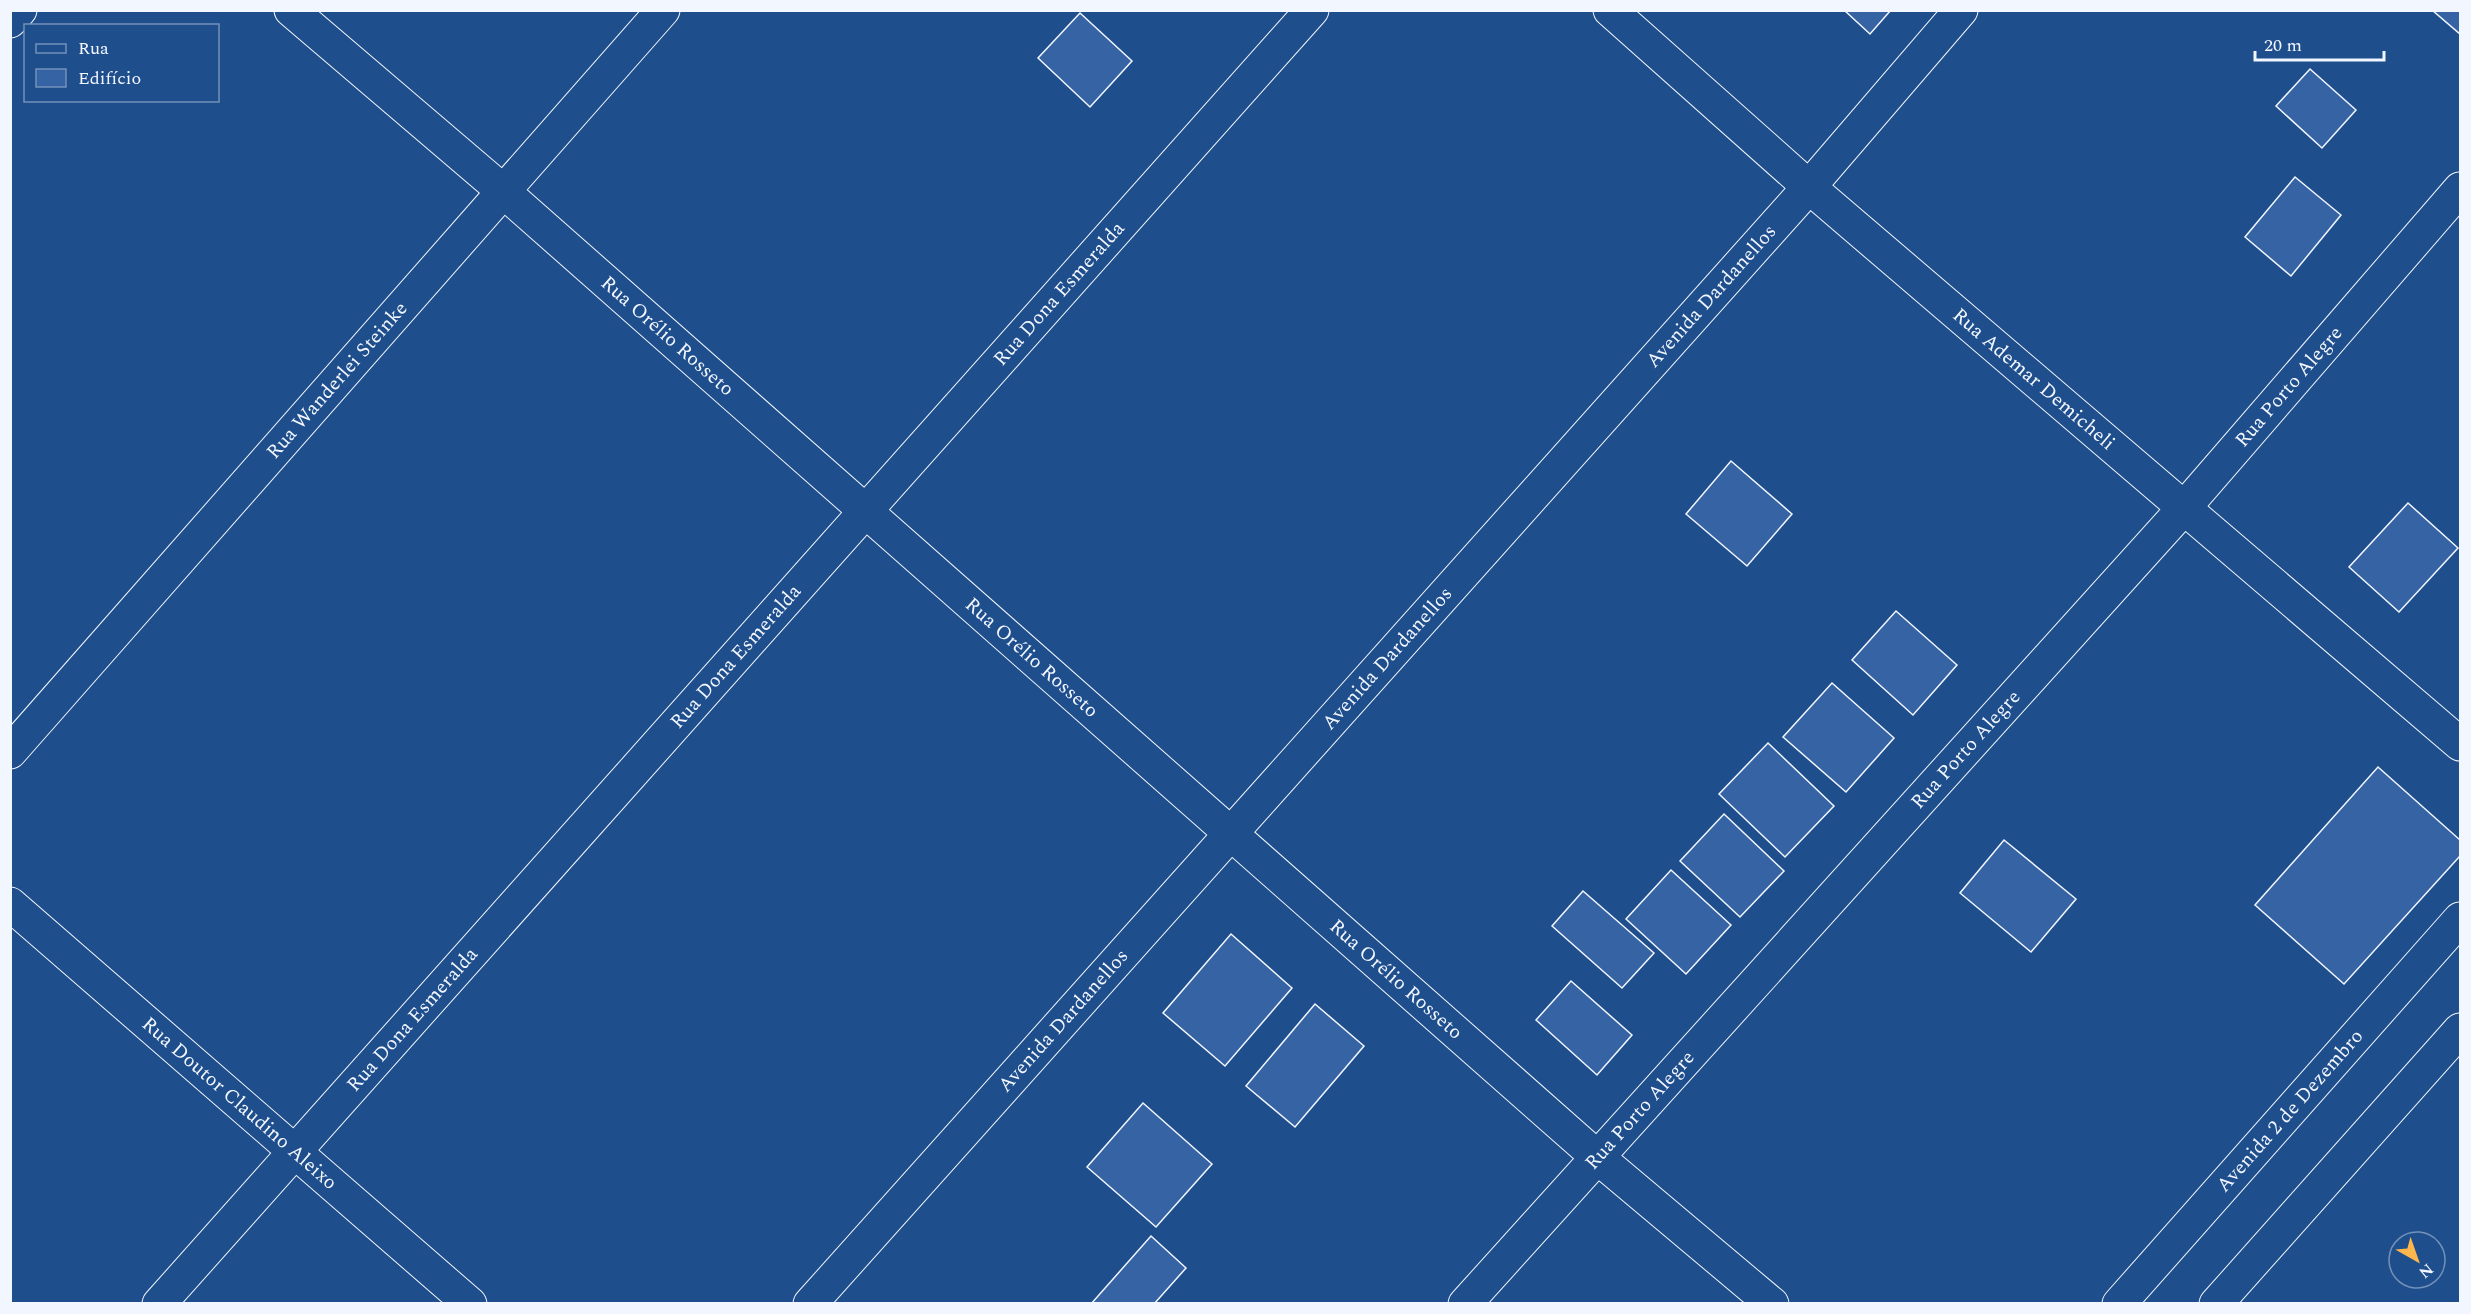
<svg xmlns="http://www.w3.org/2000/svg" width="2471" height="1314" viewBox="0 0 2471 1314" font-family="Spectral,serif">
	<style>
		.building { fill: #3563a3; stroke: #f2f6ff; stroke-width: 1.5 }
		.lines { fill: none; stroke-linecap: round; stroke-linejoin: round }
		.minor-casing { stroke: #f2f6ff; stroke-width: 35 }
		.minor { stroke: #1f4e8c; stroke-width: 33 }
		.labels { text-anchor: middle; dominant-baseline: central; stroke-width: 4.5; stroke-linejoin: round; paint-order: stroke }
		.street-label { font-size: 20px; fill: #f2f6ff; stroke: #1f4e8c }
	</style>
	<rect width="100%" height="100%" fill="#1f4e8c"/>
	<g class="building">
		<path d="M 1844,10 L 1891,10 L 1870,34 Z"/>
		<path d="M 2432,10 L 2460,10 L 2460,34 Z"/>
		<path d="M 1080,13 L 1132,61 L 1090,107 L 1038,58 Z"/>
		<path d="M 2310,69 L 2356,110 L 2322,148 L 2276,106 Z"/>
		<path d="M 2295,177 L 2341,215 L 2291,276 L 2245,237 Z"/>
		<path d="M 1731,461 L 1792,514 L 1747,566 L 1686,514 Z"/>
		<path d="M 2408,503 L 2458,548 L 2399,612 L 2349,567 Z"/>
		<path d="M 1896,611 L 1957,665 L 1913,715 L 1852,660 Z"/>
		<path d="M 1832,683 L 1894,738 L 1846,792 L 1783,737 Z"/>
		<path d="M 1768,743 L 1834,806 L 1785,857 L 1719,794 Z"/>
		<path d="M 2378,767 L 2460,840 L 2460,856 L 2344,984 L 2255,905 Z"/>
		<path d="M 1724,814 L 1784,871 L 1740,917 L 1680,861 Z"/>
		<path d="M 2004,840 L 2076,899 L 2031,952 L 1960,893 Z"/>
		<path d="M 1671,870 L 1731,925 L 1686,974 L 1626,919 Z"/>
		<path d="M 1583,891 L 1654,953 L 1622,988 L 1552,926 Z"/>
		<path d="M 1231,934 L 1292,988 L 1225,1066 L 1163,1013 Z"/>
		<path d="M 1571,981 L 1632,1035 L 1597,1075 L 1536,1020 Z"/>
		<path d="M 1315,1004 L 1364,1046 L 1295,1127 L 1246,1086 Z"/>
		<path d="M 1143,1103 L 1212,1164 L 1156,1227 L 1087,1167 Z"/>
		<path d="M 1151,1236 L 1186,1268 L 1154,1304 L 1091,1304 Z"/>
	</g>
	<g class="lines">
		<g class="minor-casing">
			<g id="minor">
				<path id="s1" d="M 291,10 L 503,191 L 1596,1156 L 1772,1304"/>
				<path id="s2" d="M 1610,10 L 1809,187 L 2460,744"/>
				<path d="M 10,21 L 20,10"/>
				<path id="s3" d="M 10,752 L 663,10"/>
				<path id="s4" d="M 10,904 L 470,1304"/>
				<path id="s5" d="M 159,1304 L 1312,10"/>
				<path id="s6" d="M 810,1304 L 1809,187 L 1961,10"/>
				<path id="s7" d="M 1465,1304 L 2184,508 L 2460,189"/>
				<path id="s8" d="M 2119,1304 L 2460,919"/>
				<path d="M 2216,1304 L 2460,1030"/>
			</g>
		</g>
		<use href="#minor" class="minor"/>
	</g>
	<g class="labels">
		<g class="street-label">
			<text stroke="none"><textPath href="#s5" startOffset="1353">Rua Dona Esmeralda</textPath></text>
			<text stroke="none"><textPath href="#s6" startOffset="1352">Avenida Dardanellos</textPath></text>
			<text stroke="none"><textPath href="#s1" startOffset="498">Rua Orélio Rosseto</textPath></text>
			<text stroke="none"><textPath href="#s2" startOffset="562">Rua Ademar Demicheli</textPath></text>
			<text stroke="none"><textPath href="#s3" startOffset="495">Rua Wanderlei Steinke</textPath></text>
			<text stroke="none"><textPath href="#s7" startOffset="1233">Rua Porto Alegre</textPath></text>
			<text stroke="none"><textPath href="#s5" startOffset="867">Rua Dona Esmeralda</textPath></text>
			<text stroke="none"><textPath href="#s1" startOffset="984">Rua Orélio Rosseto</textPath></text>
			<text stroke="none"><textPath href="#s6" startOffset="866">Avenida Dardanellos</textPath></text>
			<text stroke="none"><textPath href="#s7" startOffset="747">Rua Porto Alegre</textPath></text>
			<text stroke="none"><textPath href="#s1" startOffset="1470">Rua Orélio Rosseto</textPath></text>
			<text stroke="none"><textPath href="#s5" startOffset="381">Rua Dona Esmeralda</textPath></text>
			<text stroke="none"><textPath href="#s6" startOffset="380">Avenida Dardanellos</textPath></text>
			<text stroke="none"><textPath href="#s4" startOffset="304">Rua Doutor Claudino Aleixo</textPath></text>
			<text stroke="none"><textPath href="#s7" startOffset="261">Rua Porto Alegre</textPath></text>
			<text stroke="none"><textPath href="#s8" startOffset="258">Avenida 2 de Dezembro</textPath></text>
		</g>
	</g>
	<rect width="2471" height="1314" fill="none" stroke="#f2f6ff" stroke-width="24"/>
	<rect x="24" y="24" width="195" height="78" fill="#1f4e8c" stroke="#7391ba" stroke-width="1.5"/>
	<rect x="36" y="44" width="30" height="9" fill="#1f4e8c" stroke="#7391ba" stroke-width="1.5"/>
	<text x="78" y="54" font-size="18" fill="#f2f6ff">Rua</text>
	<rect x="36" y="69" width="30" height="18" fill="#3563a3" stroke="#7391ba" stroke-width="1.5"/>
	<text x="78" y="84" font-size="18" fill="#f2f6ff">Edifício</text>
	<g transform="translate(2417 1260) rotate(140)"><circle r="28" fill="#1f4e8c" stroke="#7391ba" stroke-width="1.5"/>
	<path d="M0-4.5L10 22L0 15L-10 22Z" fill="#ffb74d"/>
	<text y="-9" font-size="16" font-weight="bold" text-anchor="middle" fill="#f2f6ff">N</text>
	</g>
	<path d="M2255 51v9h129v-9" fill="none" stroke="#f2f6ff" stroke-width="3"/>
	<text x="2264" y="51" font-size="18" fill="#f2f6ff" stroke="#1f4e8c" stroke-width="4.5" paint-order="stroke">20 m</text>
</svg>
